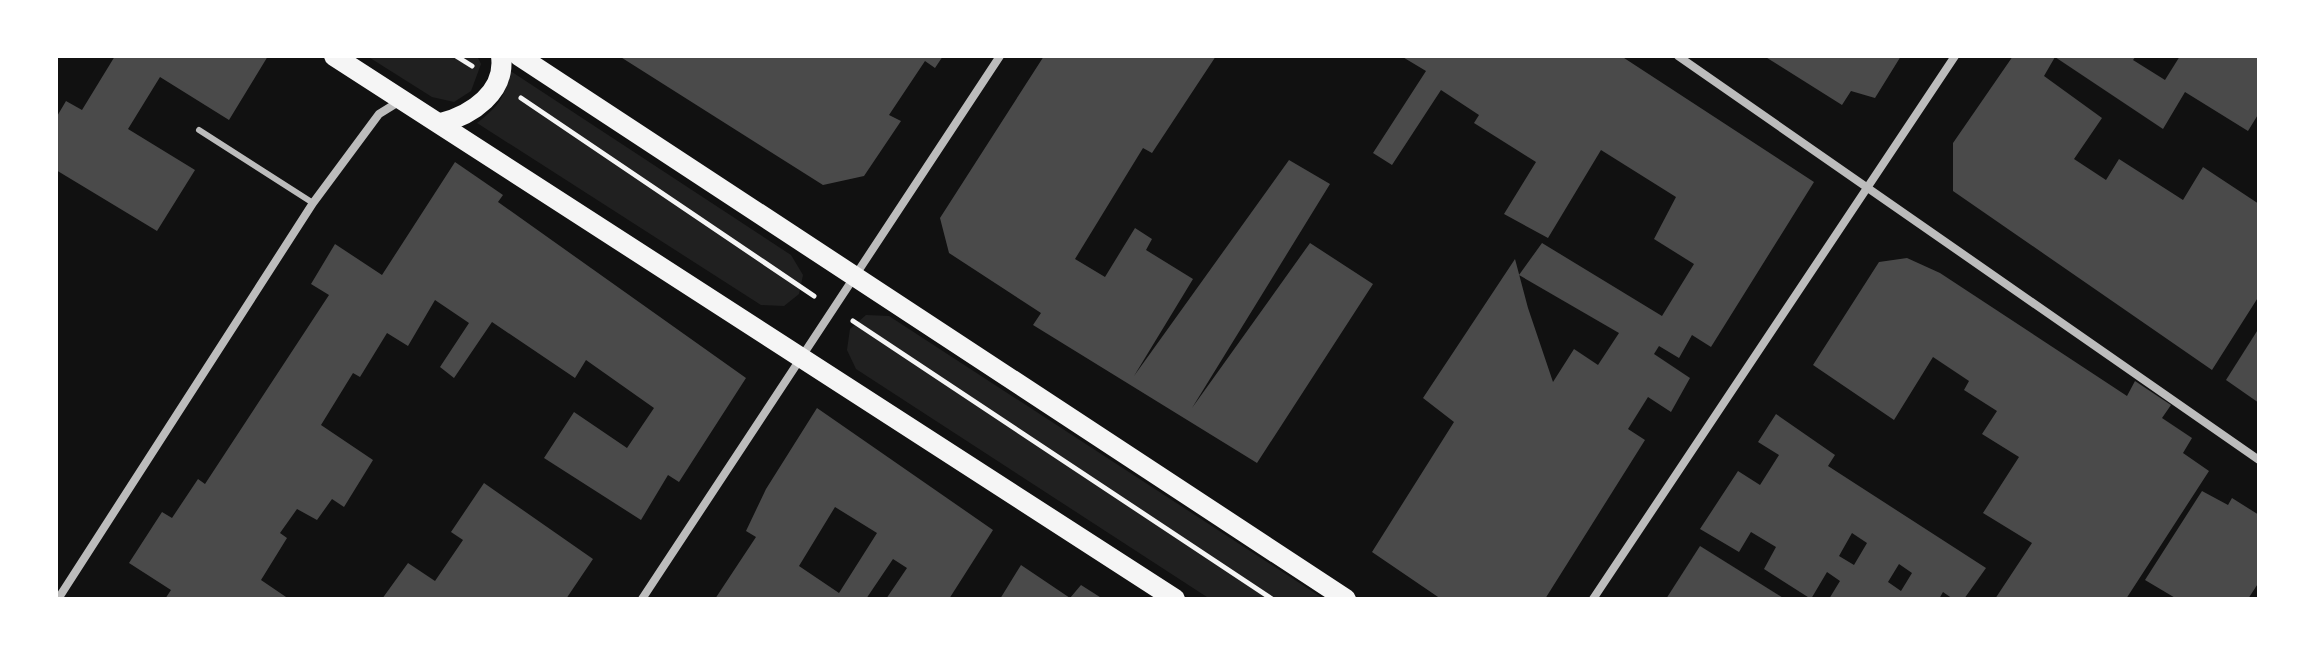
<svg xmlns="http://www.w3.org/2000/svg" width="2315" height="655" viewBox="0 0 2315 655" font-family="'PT Sans Narrow',sans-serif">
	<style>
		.green { fill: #202020 }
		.building { fill: #4a4a4a; fill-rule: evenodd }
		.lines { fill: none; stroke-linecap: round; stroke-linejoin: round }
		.path { stroke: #f5f5f5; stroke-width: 5 }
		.service { stroke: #bcbcbc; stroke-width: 6 }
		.minor { stroke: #bcbcbc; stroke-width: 8 }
		.primary { stroke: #f5f5f5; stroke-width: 20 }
	</style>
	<rect width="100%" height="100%" fill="#111"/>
	<g class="green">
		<path d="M 367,56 L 477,56 L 481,64 L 471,91 L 454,102 L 432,97 Z"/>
		<path d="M 509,70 L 791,255 L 803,275 L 799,294 L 784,306 L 761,305 L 477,123 C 499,106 506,97 509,70 Z"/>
		<path d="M 866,315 L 889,316 L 1324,599 L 1210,599 L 856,369 L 847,350 L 850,329 Z"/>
	</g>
	<g class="building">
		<path d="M 115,56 L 268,56 L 229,120 L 160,77 L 128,129 L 195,170 L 157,231 L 56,170 L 56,118 L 66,101 L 82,110 Z"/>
		<path d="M 619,56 L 799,58 L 943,56 L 935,68 L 925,61 L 889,115 L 901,121 L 864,176 L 823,185 Z"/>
		<path d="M 1044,56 L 1216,56 L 1152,153 L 1143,148 L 1075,259 L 1105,277 L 1135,228 L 1152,239 L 1146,250 L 1193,279 L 1134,376 L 1289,160 L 1330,184 L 1192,408 L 1310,243 L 1373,284 L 1257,463 L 1033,325 L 1041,313 L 949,253 L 940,218 Z"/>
		<path d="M 1401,56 L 1621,56 L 1814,182 L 1711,347 L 1692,335 L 1679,358 L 1659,346 L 1654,354 L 1690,378 L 1671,412 L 1648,397 L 1628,429 L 1645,440 L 1545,599 L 1441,599 L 1372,552 L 1454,422 L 1423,398 L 1515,259 L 1528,308 L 1553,382 L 1574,349 L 1598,365 L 1619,333 L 1519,275 L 1542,243 L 1662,316 L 1694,264 L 1654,239 L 1676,197 L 1601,150 L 1548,238 L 1504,214 L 1536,162 L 1474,123 L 1479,115 L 1441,90 L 1392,165 L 1373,153 L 1426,71 Z"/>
		<path d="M 1764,56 L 1901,56 L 1875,98 L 1851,91 L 1842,105 Z"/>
		<path d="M 2013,56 L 2136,56 L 2133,60 L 2165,80 L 2180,56 L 2259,56 L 2259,113 L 2248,131 L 2185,92 L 2163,129 L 2055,57 L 2044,76 L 2102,118 L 2074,159 L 2106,180 L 2119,159 L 2183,200 L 2203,167 L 2259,204 L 2259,296 L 2212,370 L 1953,191 L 1953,143 Z"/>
		<path d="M 455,162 L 503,195 L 498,202 L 746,378 L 679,482 L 668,475 L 641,520 L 544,458 L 574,412 L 627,448 L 654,408 L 586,360 L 575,378 L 492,322 L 454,378 L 440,367 L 469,323 L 435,300 L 408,346 L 387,333 L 360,377 L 353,373 L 321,425 L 373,460 L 344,507 L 332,499 L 317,520 L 297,509 L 280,533 L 287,538 L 261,580 L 289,599 L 165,599 L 171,590 L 129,563 L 162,512 L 172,518 L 198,479 L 205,484 L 329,295 L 311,284 L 335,244 L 382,275 Z"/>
		<path d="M 1907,258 L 1940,273 L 2127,396 L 2135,381 L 2171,405 L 2162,418 L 2192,438 L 2183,453 L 2209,471 L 2126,599 L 1995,599 L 2032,543 L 1983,513 L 2019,457 L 1982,434 L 1997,411 L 1964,390 L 1969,381 L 1933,357 L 1894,420 L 1813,365 L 1879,262 Z"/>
		<path d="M 2259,328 L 2259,403 L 2226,380 Z"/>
		<path d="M 817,408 L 993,530 L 949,599 L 886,599 L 907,568 L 893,559 L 866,599 L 715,599 L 756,537 L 746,531 L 766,489 ZM 835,507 L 877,533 L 839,593 L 799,566 Z"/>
		<path d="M 1776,414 L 1835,455 L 1828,466 L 1986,568 L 1964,599 L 1953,599 L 1943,592 L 1939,599 L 1829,599 L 1840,581 L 1827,572 L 1811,599 L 1764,569 L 1776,547 L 1751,532 L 1739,552 L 1700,529 L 1738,471 L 1760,485 L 1779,455 L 1758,442 ZM 1852,533 L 1867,543 L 1854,565 L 1839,556 ZM 1899,564 L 1912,573 L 1901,591 L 1888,582 Z"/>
		<path d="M 484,483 L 593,559 L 566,599 L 382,599 L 408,563 L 435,581 L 463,540 L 451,532 Z"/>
		<path d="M 2202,491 L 2228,505 L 2232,498 L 2259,515 L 2259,582 L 2248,599 L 2177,599 L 2145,580 Z"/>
		<path d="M 1700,546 L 1785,599 L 1666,599 Z"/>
		<path d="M 1021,565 L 1070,598 L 1081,585 L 1103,599 L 1000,599 Z"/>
	</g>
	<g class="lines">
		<g class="path">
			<path d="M 456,56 L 472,66"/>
			<path d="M 521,98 L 814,296"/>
			<path d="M 853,321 L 1272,599"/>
		</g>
		<path class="service" d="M 199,130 L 313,203"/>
		<g class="minor">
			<path d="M 1678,56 L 2259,460"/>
			<path d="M 58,599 L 313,203 L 379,114 L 400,101"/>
			<path d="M 642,599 L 1000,56"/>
			<path d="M 1593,599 L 1955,56"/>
		</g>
		<g class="primary">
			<path d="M 334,56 L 1175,599"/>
			<path d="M 519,56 L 1346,599"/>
			<path d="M 441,123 C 472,115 506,92 501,56"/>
		</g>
	</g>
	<rect width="2315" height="655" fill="none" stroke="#ffffff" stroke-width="116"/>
</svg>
